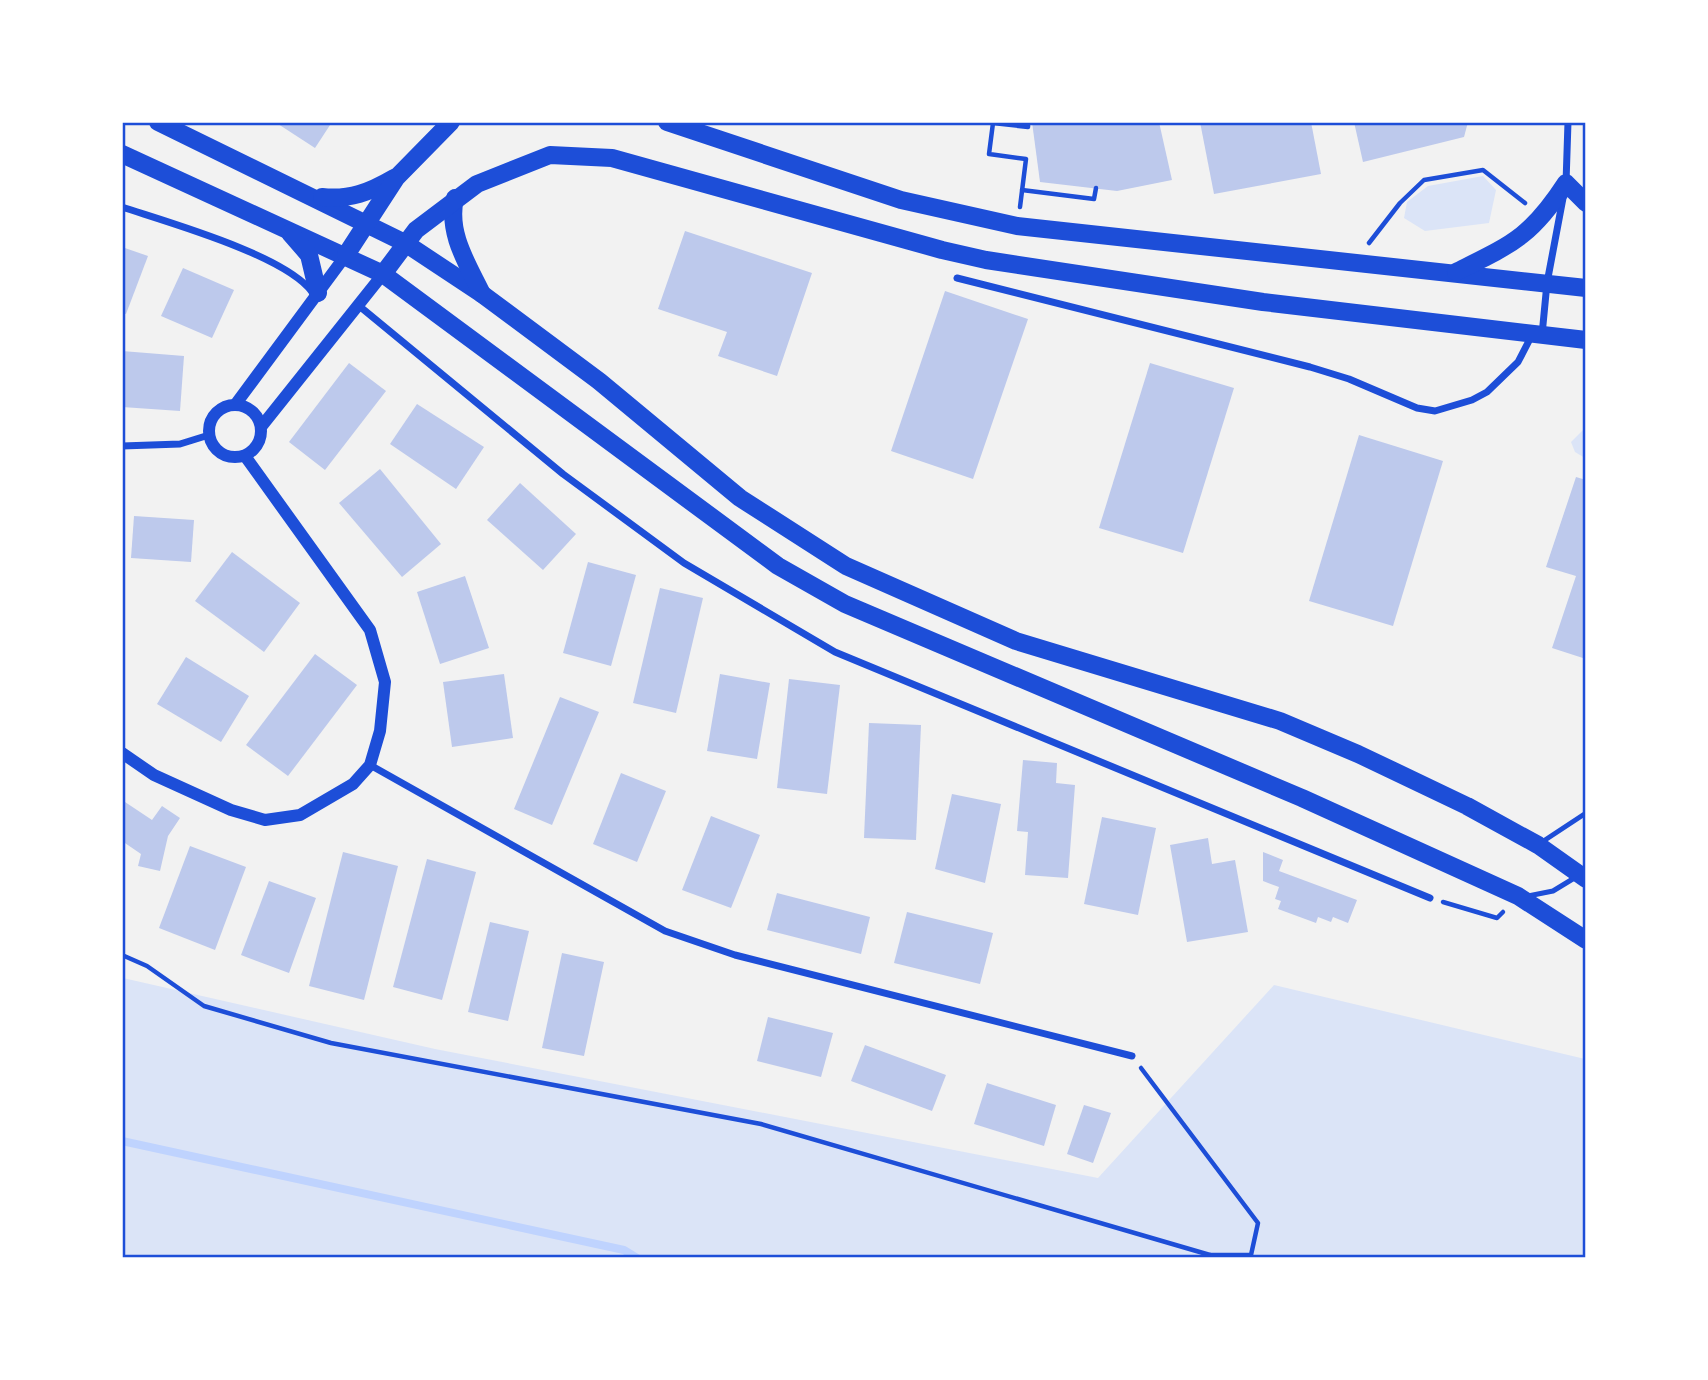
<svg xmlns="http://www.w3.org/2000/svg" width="1708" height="1380" viewBox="0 0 1708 1380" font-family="Georgia,serif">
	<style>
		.green { fill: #dbe4f7 }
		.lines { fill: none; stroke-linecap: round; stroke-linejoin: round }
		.stream { stroke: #bfd3fe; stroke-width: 8 }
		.building { fill: #bdc9ec }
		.path { stroke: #1d4ed8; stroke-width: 4.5 }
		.service { stroke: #1d4ed8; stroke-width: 5 }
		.minor { stroke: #1d4ed8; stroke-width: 7 }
		.tertiary { stroke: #1d4ed8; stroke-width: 12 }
		.primary { stroke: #1d4ed8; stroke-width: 18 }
		.neatline { fill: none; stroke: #1d4ed8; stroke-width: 2.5 }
	</style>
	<rect width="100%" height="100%" fill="#f2f2f2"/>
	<g class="green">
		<path d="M 1483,176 L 1496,190 L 1489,223 L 1425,231 L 1404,218 L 1407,202 L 1428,186 Z"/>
		<path d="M 1585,428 L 1585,458 L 1575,452 L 1571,442 Z"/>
		<path d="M 123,978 L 435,1049 L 1098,1178 L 1274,985 L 1585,1059 L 1585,1257 L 123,1258 Z"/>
	</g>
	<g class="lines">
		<path class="stream" d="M 122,1141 L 624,1250 L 637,1258"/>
	</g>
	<g class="building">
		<path d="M 275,122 L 332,122 L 315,148 Z"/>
		<path d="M 1032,122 L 1159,122 L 1172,180 L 1117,191 L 1040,182 Z"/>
		<path d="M 1200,122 L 1311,122 L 1321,174 L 1214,194 Z"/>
		<path d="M 1354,122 L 1468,122 L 1464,137 L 1363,162 Z"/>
		<path d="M 685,231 L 812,273 L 777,376 L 718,356 L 727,332 L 658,309 Z"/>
		<path d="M 122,247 L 148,256 L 126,314 L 122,313 Z"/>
		<path d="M 183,268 L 234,290 L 212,338 L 161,316 Z"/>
		<path d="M 945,291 L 1028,319 L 973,479 L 891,451 Z"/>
		<path d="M 122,351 L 184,356 L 180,411 L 122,407 Z"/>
		<path d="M 349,363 L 386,391 L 325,470 L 289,442 Z"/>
		<path d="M 1150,363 L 1234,388 L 1183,553 L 1099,528 Z"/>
		<path d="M 417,404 L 484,447 L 456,489 L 390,444 Z"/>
		<path d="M 1359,435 L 1443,461 L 1393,626 L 1309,601 Z"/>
		<path d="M 380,469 L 441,544 L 402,577 L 339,503 Z"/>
		<path d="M 1576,477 L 1586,480 L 1586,659 L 1552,648 L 1576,576 L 1546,567 Z"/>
		<path d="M 520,483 L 576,534 L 543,570 L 487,520 Z"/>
		<path d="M 134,516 L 194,520 L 191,562 L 131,558 Z"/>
		<path d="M 232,552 L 300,603 L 264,652 L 195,601 Z"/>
		<path d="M 588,562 L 636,575 L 611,666 L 563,653 Z"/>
		<path d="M 465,576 L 489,648 L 440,664 L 417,592 Z"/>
		<path d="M 660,588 L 703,598 L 676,713 L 633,703 Z"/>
		<path d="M 315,654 L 357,685 L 288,776 L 246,745 Z"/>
		<path d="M 186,657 L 249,696 L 221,742 L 157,704 Z"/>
		<path d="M 504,674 L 513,738 L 452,747 L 443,682 Z"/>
		<path d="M 720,674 L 770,683 L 757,759 L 707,751 Z"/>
		<path d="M 789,679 L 840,685 L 827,794 L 777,788 Z"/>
		<path d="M 560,697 L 599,712 L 552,825 L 514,809 Z"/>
		<path d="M 869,723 L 921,725 L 916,840 L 864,838 Z"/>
		<path d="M 1023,760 L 1057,763 L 1056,783 L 1075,785 L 1068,878 L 1025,875 L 1028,832 L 1017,831 Z"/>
		<path d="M 621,773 L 666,791 L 637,862 L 593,844 Z"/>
		<path d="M 952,794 L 1001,804 L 985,883 L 935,869 Z"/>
		<path d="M 122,800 L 152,820 L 162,806 L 180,818 L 168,836 L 160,871 L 138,866 L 141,854 L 122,841 Z"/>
		<path d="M 711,816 L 760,835 L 731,908 L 682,890 Z"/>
		<path d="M 1102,817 L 1156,828 L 1138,915 L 1084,904 Z"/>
		<path d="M 1208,838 L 1212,864 L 1235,860 L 1248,932 L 1187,942 L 1170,845 Z"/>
		<path d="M 190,846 L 246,867 L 215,950 L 159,928 Z"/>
		<path d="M 343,852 L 398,866 L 364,1000 L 309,986 Z"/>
		<path d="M 1263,852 L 1283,860 L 1279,871 L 1357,900 L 1348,923 L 1333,917 L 1331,922 L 1318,917 L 1316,923 L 1278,909 L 1281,901 L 1275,899 L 1279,887 L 1263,881 Z"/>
		<path d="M 427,859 L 476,872 L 442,1000 L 393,987 Z"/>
		<path d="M 269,881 L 316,898 L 289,973 L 241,955 Z"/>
		<path d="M 777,893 L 870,917 L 861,954 L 767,930 Z"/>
		<path d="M 907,912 L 993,933 L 980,984 L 894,963 Z"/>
		<path d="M 490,922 L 529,931 L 508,1021 L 468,1012 Z"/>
		<path d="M 562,953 L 604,962 L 584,1056 L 542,1048 Z"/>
		<path d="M 768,1017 L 833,1033 L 821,1077 L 757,1061 Z"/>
		<path d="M 865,1045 L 946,1075 L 932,1111 L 851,1081 Z"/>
		<path d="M 987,1083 L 1056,1105 L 1044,1146 L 974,1124 Z"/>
		<path d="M 1084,1105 L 1111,1113 L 1093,1163 L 1067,1154 Z"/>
	</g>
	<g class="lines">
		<g class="path">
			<path d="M 1022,190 L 1094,199 L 1096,188"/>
			<path d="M 1020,207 L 1026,159 L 989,154 L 993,123 L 1028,127 L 1028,122"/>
			<path d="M 1369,243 L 1400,203 L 1424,180 L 1483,170 L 1525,203"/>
			<path d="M 1443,902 L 1497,918 L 1503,912"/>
			<path d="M 122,955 L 147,966 L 204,1006 L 331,1043 L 761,1124 L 1210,1255"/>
			<path d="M 1141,1068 L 1258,1223 L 1251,1255 L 1210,1255 L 1208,1258"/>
		</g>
		<g class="service">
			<path d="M 1542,842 L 1586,813"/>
			<path d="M 1528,896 L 1553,891 L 1576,877"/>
		</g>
		<g class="minor">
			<path d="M 1566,183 L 1568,122"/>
			<path d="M 122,207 C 167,222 285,255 312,292"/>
			<path d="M 957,278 L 1310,367 L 1349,379 L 1417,408 L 1435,411 L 1472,400 L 1487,392 L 1518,362 L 1532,335"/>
			<path d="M 358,305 L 563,474 L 684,563 L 835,652 L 1430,898"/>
			<path d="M 1542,335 L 1547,283 L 1563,198"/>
			<path d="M 122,446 L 180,444 L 209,435"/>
			<path d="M 370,765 L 665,931 L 735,955 L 1132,1056"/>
		</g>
		<g class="tertiary">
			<path d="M 235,405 L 346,255"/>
			<circle cx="235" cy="431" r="26"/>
			<path d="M 261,427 L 383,274"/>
			<path d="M 122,753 L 154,775 L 231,810 L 265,820 L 300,815 L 353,784 L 370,765 L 380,731 L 385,682 L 370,630 L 245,456"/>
		</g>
		<g class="primary">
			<path d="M 158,122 L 405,243 L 482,294 L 599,381 L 740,498 L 846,566 L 1016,641 L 1280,721 L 1358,754 L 1467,806 L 1538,845 L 1586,879"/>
			<path d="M 667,122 L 901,200 L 1017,226 L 1586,288"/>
			<path d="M 122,154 L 383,274 L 778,566 L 845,604 L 1302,798 L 1518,896 L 1586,940"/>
			<path d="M 322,197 C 350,200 370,192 394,178"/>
			<path d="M 455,198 C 447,233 467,263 482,294"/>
			<path d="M 290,233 L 309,255 L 318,293"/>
			<path d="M 346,255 L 396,178 L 451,122"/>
			<path d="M 1456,272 C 1512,244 1531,237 1566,183 L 1586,203"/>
			<path d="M 383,274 L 416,230 L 477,184 L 550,155 L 612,158 L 942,250 L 986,260 L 1263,302 L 1586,340"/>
		</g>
	</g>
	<rect width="1708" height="1380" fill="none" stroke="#ffffff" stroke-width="248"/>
	<rect x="124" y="124" width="1460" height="1132" class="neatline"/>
</svg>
